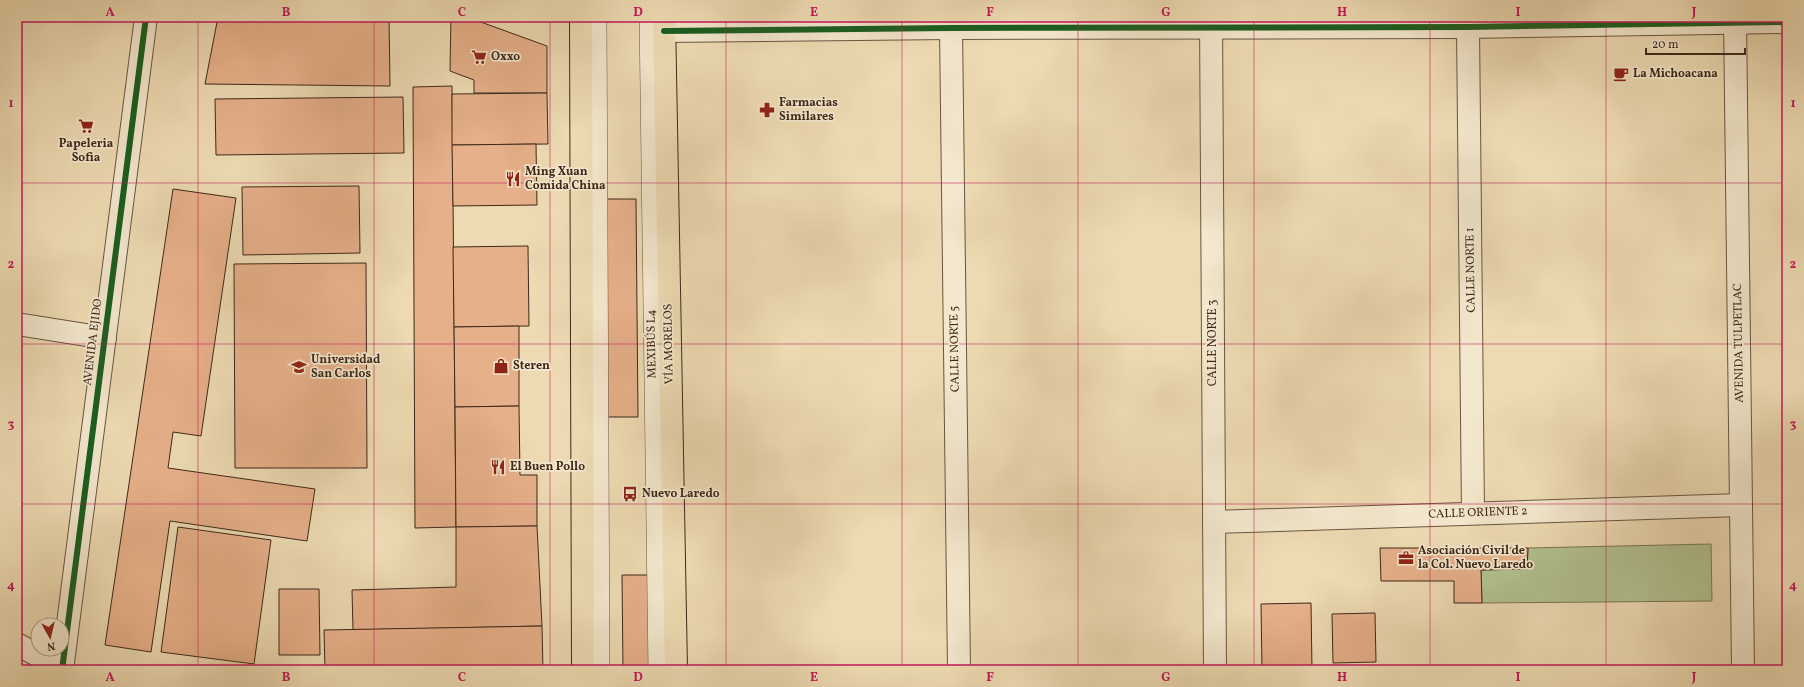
<svg xmlns="http://www.w3.org/2000/svg" width="1804" height="687" viewBox="0 0 1804 687" font-family="Vollkorn,serif">
	<style>
		.green { fill: #b2c190; stroke: #787555 }
		.building { fill: #e6b08a; stroke: #3e291a }
		.lines { fill: none; stroke-linecap: round; stroke-linejoin: round }
		.lane-casing { stroke: #6a5540; stroke-width: 18 }
		.street-casing { stroke: #6a5540; stroke-width: 24 }
		.primary-casing { stroke: #3e291a; stroke-width: 24 }
		.lane { stroke: #f3e7cd; stroke-width: 17 }
		.street { stroke: #f3e7cd; stroke-width: 22 }
		.primary { stroke: #eddab2; stroke-width: 22 }
		.cycleway-casing { stroke: #f3e7cd; stroke-width: 8 }
		.cycleway { stroke: #1b5e20; stroke-width: 6 }
		.grid { fill: none; stroke: #c2185b; stroke-width: 1; stroke-opacity: 0.55 }
		.labels { text-anchor: middle; dominant-baseline: central; stroke-width: 3.5; stroke-linejoin: round; paint-order: stroke }
		.poi-label { font-size: 12px; font-weight: bold; fill: #3e291a; stroke: #f3e7cd; text-anchor: start }
		.street-label { font-size: 12px; fill: #3e291a; stroke: #f3e7cd }
		.neatline { fill: none; stroke: #c2185b; stroke-width: 1.5 }
		.grid-label { font-size: 13px; text-anchor: middle; font-weight: bold; fill: #c2185b }
	</style>
	<rect width="100%" height="100%" fill="#eddab2"/>
	<filter id="stains"><feTurbulence type="fractalNoise" baseFrequency=".005" numOctaves="4"/><feColorMatrix values="0 0 0 0 .2 0 0 0 0 .09 0 0 0 0 .02 0 0 0 .5 -.17"/></filter>
	<radialGradient id="worn" r=".72"><stop offset=".6" stop-color="#630" stop-opacity="0"/><stop offset="1" stop-color="#630" stop-opacity=".3"/></radialGradient>
	<path class="green" d="M 1711,544 L 1712,601 L 1482,603 L 1481,570 L 1527,569 L 1528,548 Z"/>
	<g class="building">
		<path d="M 218,17 L 389,17 L 390,86 L 205,84 Z"/>
		<path d="M 451,17 L 467,17 L 547,46 L 547,93 L 474,93 L 474,80 L 450,71 Z"/>
		<path d="M 452,86 L 456,527 L 415,528 L 413,87 Z"/>
		<path d="M 547,93 L 548,144 L 452,145 L 452,94 Z"/>
		<path d="M 403,97 L 404,153 L 216,155 L 215,99 Z"/>
		<path d="M 536,144 L 537,205 L 453,206 L 452,145 Z"/>
		<path d="M 359,186 L 360,253 L 243,255 L 242,187 Z"/>
		<path d="M 173,189 L 236,198 L 201,436 L 173,432 L 168,468 L 315,489 L 307,541 L 170,521 L 151,652 L 105,645 Z"/>
		<path d="M 606,199 L 636,199 L 638,417 L 608,417 Z"/>
		<path d="M 528,246 L 529,326 L 454,327 L 453,247 Z"/>
		<path d="M 366,263 L 367,468 L 235,468 L 234,264 Z"/>
		<path d="M 519,326 L 519,406 L 455,407 L 454,327 Z"/>
		<path d="M 519,406 L 520,475 L 537,475 L 537,526 L 456,527 L 455,407 Z"/>
		<path d="M 537,526 L 542,626 L 353,630 L 352,590 L 456,587 L 456,527 Z"/>
		<path d="M 178,527 L 271,540 L 254,664 L 161,652 Z"/>
		<path d="M 1380,548 L 1528,548 L 1527,569 L 1481,570 L 1482,603 L 1454,603 L 1454,581 L 1381,581 Z"/>
		<path d="M 622,575 L 653,575 L 653,670 L 623,670 Z"/>
		<path d="M 279,589 L 319,589 L 320,655 L 279,655 Z"/>
		<path d="M 1311,603 L 1312,670 L 1262,670 L 1261,604 Z"/>
		<path d="M 1375,613 L 1376,662 L 1333,663 L 1332,614 Z"/>
		<path d="M 542,626 L 543,670 L 325,670 L 324,630 Z"/>
	</g>
	<g class="lines">
		<g class="lane-casing">
			<g id="lane">
				<path d="M 598,17 L 601,670"/>
				<path d="M 648,17 L 657,670"/>
			</g>
		</g>
		<g class="street-casing">
			<g id="street">
				<path d="M 1211,17 L 1215,670"/>
				<path d="M 1735,17 L 1743,670"/>
				<path d="M 1468,27 L 1473,513"/>
				<path d="M 951,28 L 959,670"/>
				<path d="M 664,31 L 951,28 L 1468,27 L 1787,22"/>
				<path d="M 17,324 L 105,338"/>
				<path d="M 1214,522 L 1741,505"/>
				<path d="M 17,644 L 62,669"/>
				<path d="M 62,670 L 146,17"/>
			</g>
		</g>
		<g class="primary-casing">
			<g id="primary">
				<path d="M 581,17 L 583,670"/>
				<path d="M 664,17 L 676,670"/>
			</g>
		</g>
		<use href="#lane" class="lane"/>
		<use href="#street" class="street"/>
		<use href="#primary" class="primary"/>
		<g class="cycleway-casing">
			<g id="cycleway">
				<path d="M 664,31 L 951,28 L 1468,27 L 1787,22"/>
				<path d="M 62,670 L 146,17"/>
			</g>
		</g>
		<use href="#cycleway" class="cycleway"/>
	</g>
	<path class="grid" d="M 198,17 L 198,670M 374,17 L 374,670M 550,17 L 550,670M 726,17 L 726,670M 902,17 L 902,670M 1078,17 L 1078,670M 1254,17 L 1254,670M 1430,17 L 1430,670M 1606,17 L 1606,670M 17,183 L 1787,183M 17,344 L 1787,344M 17,504 L 1787,504"/>
	<defs>
		<g id="supermarket-bare" transform="scale(1.2)"><path d="M-6-5.5h2.5l.6 2H6L4.5 2H-2.5L-4.4-4H-6ZM-1.5 3.2a1.3 1.3 0 1 0 .1 0ZM3 3.2a1.3 1.3 0 1 0 .1 0Z" fill="#8f2418" stroke="#f3e7cd" stroke-width="2.5" paint-order="stroke"/></g>
		<g id="cafe-bare" transform="scale(1.2)"><path d="M-5.5-4.5H6V0H3Q3 3.5 0 3.5H-2.5Q-5.5 3.5-5.5 0ZM3-3.2v2h1.7v-2ZM-6 4.5H4V6H-6Z" fill="#8f2418" stroke="#f3e7cd" stroke-width="2.5" paint-order="stroke"/></g>
		<g id="pharmacy-bare" transform="scale(1.2)"><path d="M-2-6h4v4h4v4h-4v4h-4v-4h-4v-4h4Z" fill="#8f2418" stroke="#f3e7cd" stroke-width="2.5" paint-order="stroke"/></g>
		<g id="restaurant-bare" transform="scale(1.2)"><path d="M-5-6h1v4h1v-4h1v4h1v-4h1v5L-1.5 .5V6h-2V.5L-5-1ZM5-6V6H3V1.5H1.5Q1.5-4 5-6Z" fill="#8f2418" stroke="#f3e7cd" stroke-width="2.5" paint-order="stroke"/></g>
		<g id="shop-bare" transform="scale(1.2)"><path d="M-5-2.5h2.3a2.7 3.5 0 0 1 5.4 0H5L5.5 6h-11ZM-1.5-2.5h3a1.5 2.3 0 0 0-3 0Z" fill="#8f2418" stroke="#f3e7cd" stroke-width="2.5" paint-order="stroke"/></g>
		<g id="university-bare" transform="scale(1.2)"><path d="M0-5L7-2L0 1L-7-2ZM-4 1L0 2.5L4 1V4Q0 6-4 4Z" fill="#8f2418" stroke="#f3e7cd" stroke-width="2.5" paint-order="stroke"/></g>
		<g id="bus-bare" transform="scale(1.2)"><path d="M-5-6H5V4H4V6H2V4H-2V6H-4V4H-5ZM-3.5-4V0h7V-4ZM-3.5 1.2v1.5H-2V1.2ZM2 1.2v1.5H3.5V1.2Z" fill="#8f2418" stroke="#f3e7cd" stroke-width="2.5" paint-order="stroke"/></g>
		<g id="office-bare" transform="scale(1.2)"><path d="M-6-3h4V-5.5h4V-3h4V5H-6ZM-1-4.5V-3h2v-1.5ZM-6 0V1H6V0Z" fill="#8f2418" stroke="#f3e7cd" stroke-width="2.5" paint-order="stroke"/></g>
	</defs>
	<g fill-rule="evenodd">
		<use href="#supermarket-bare" x="479" y="57"/>
		<use href="#cafe-bare" x="1621" y="74"/>
		<use href="#pharmacy-bare" x="767" y="110"/>
		<use href="#supermarket-bare" x="86" y="126"/>
		<use href="#restaurant-bare" x="513" y="179"/>
		<use href="#shop-bare" x="501" y="366"/>
		<use href="#university-bare" x="299" y="367"/>
		<use href="#restaurant-bare" x="498" y="467"/>
		<use href="#bus-bare" x="630" y="494"/>
		<use href="#office-bare" x="1406" y="558"/>
	</g>
	<g class="labels">
		<g class="poi-label">
			<text x="491" y="57">Oxxo</text>
			<text x="1633" y="74">La Michoacana</text>
			<text x="779" y="103">Farmacias<tspan x="779" dy="14">Similares</tspan></text>
			<text x="86" y="144" text-anchor="middle">Papeleria<tspan x="86" dy="14">Sofia</tspan></text>
			<text x="525" y="172">Ming Xuan<tspan x="525" dy="14">Comida China</tspan></text>
			<text x="311" y="360">Universidad<tspan x="311" dy="14">San Carlos</tspan></text>
			<text x="513" y="366">Steren</text>
			<text x="510" y="467">El Buen Pollo</text>
			<text x="642" y="494">Nuevo Laredo</text>
			<text x="1418" y="551">Asociación Civil de<tspan x="1418" dy="14">la Col. Nuevo Laredo</tspan></text>
		</g>
		<g class="street-label">
			<text transform="translate(1471 270) rotate(-91)">CALLE NORTE 1</text>
			<text transform="translate(93 342) rotate(-83)">AVENIDA EJIDO</text>
			<text transform="translate(1213 343) rotate(-90)">CALLE NORTE 3</text>
			<text transform="translate(1739 343) rotate(-91)">AVENIDA TULPETLAC</text>
			<text transform="translate(652 344) rotate(-91)">MEXIBÚS L4</text>
			<text transform="translate(669 344) rotate(-91)">VÍA MORELOS</text>
			<text transform="translate(955 349) rotate(-91)">CALLE NORTE 5</text>
			<text transform="translate(1478 513) rotate(-2)">CALLE ORIENTE 2</text>
		</g>
	</g>
	<rect width="1804" height="687" fill="none" stroke="#eddab2" stroke-width="44"/>
	<g transform="translate(50 637) rotate(172)"><circle r="19" fill="#f3e7cd" stroke="#ab9b85"/>
	<path d="M0-3L7 15L0 10L-7 15Z" fill="#8f2418"/>
	<text y="-6" font-size="11" font-weight="bold" text-anchor="middle" fill="#3e291a">N</text>
	</g>
	<path d="M1646 48v6h99v-6" fill="none" stroke="#3e291a" stroke-width="2"/>
	<text x="1652" y="48" font-size="12" fill="#3e291a" stroke="#f3e7cd" stroke-width="3" paint-order="stroke">20 m</text>
	<rect x="22" y="22" width="1760" height="643" class="neatline"/>
	<g class="grid-label">
		<text x="110" y="16">A</text>
		<text x="286" y="16">B</text>
		<text x="462" y="16">C</text>
		<text x="638" y="16">D</text>
		<text x="814" y="16">E</text>
		<text x="990" y="16">F</text>
		<text x="1166" y="16">G</text>
		<text x="1342" y="16">H</text>
		<text x="1518" y="16">I</text>
		<text x="1694" y="16">J</text>
		<text x="11" y="107">1</text>
		<text x="1793" y="107">1</text>
		<text x="11" y="268">2</text>
		<text x="1793" y="268">2</text>
		<text x="11" y="428">3</text>
		<text x="1793" y="428">3</text>
		<text x="11" y="589">4</text>
		<text x="1793" y="589">4</text>
		<text x="110" y="681">A</text>
		<text x="286" y="681">B</text>
		<text x="462" y="681">C</text>
		<text x="638" y="681">D</text>
		<text x="814" y="681">E</text>
		<text x="990" y="681">F</text>
		<text x="1166" y="681">G</text>
		<text x="1342" y="681">H</text>
		<text x="1518" y="681">I</text>
		<text x="1694" y="681">J</text>
	</g>
	<rect width="100%" height="100%" filter="url(#stains)"/>
	<rect width="100%" height="100%" fill="url(#worn)"/>
</svg>
